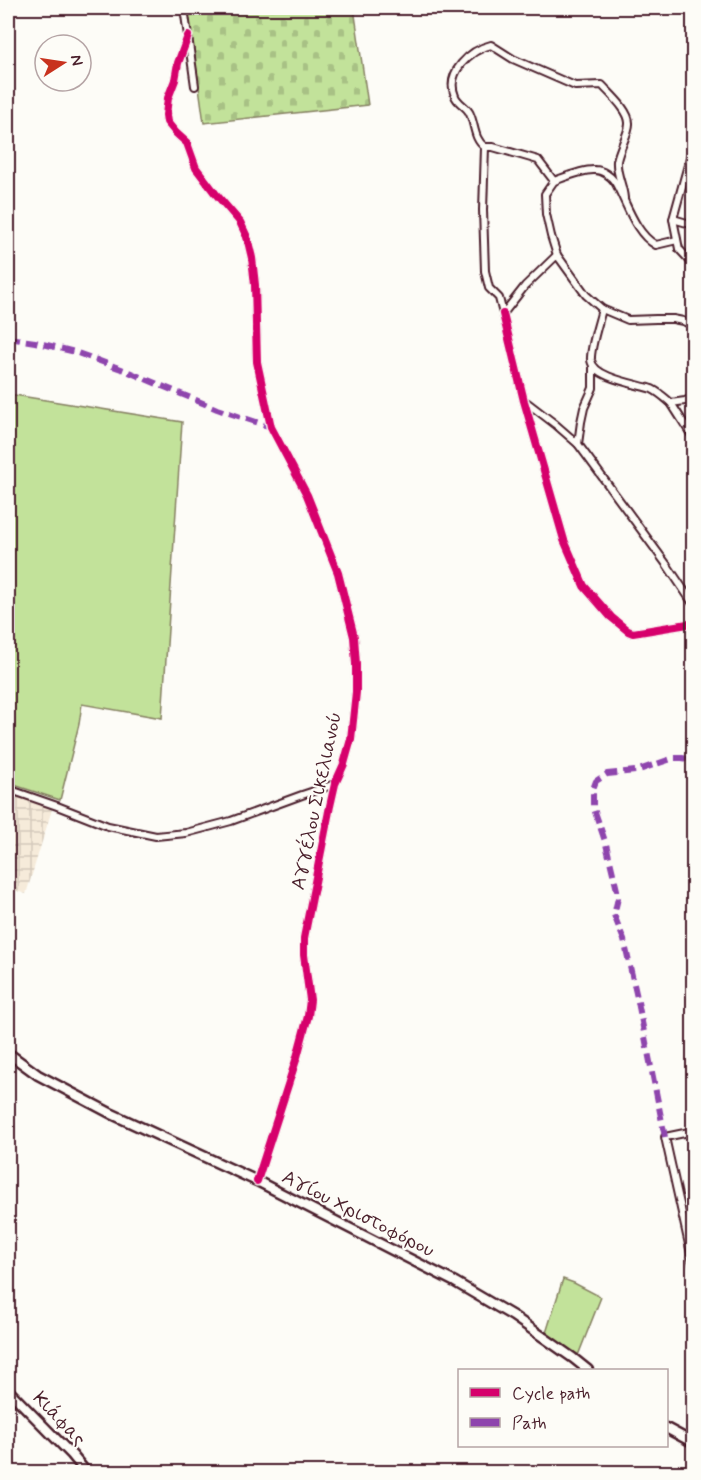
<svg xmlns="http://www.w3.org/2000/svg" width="701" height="1480" viewBox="0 0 701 1480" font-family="Mynerve,sans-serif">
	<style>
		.industrial { fill: url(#industrial-grid) }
		.green { fill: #c2e29a; stroke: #868062; stroke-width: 1.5 }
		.cemetery { fill: url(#cemetery-stones); stroke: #868062; stroke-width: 1.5 }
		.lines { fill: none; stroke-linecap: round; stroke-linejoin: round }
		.street-casing { stroke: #4a1f2b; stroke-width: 10 }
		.secondary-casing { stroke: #4a1f2b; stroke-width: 13 }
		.street { stroke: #fdfcf7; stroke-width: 6 }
		.secondary { stroke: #fdfcf7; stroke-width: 8 }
		.quiet { stroke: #8e44ad; stroke-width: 6; stroke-dasharray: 12 6; stroke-linecap: butt }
		.cycleway-casing { stroke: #fdfcf7; stroke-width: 11 }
		.cycleway { stroke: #d6006c; stroke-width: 8 }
		.labels { text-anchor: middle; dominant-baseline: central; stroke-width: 4.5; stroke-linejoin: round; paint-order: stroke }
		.street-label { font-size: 20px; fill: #4a1f2b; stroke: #fdfcf7 }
	</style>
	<defs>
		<pattern id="industrial-grid" width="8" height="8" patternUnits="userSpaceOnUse" patternTransform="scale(1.5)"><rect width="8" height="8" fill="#f6ebda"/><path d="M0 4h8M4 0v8" fill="none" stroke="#d4c9bb"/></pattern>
		<pattern id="cemetery-stones" width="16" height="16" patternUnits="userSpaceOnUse" patternTransform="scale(1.5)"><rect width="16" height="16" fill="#c2e29a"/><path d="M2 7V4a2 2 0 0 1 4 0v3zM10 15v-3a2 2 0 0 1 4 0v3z" fill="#a8c185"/></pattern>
	</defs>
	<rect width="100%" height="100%" fill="#fdfcf7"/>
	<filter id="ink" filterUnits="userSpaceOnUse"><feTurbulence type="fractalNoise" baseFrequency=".0167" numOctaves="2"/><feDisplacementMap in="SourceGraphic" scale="12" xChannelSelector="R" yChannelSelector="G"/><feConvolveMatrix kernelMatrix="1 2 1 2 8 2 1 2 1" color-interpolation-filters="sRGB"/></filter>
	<g filter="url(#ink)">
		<path class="industrial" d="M 8,792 L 53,806 L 26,894 L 8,888 Z"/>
		<g class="green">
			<path d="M 8,394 L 182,422 L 162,718 L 82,704 L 79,724 L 60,800 L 8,783 Z"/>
			<path d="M 563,1279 L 574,1283 L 601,1297 L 577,1358 L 546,1333 Z"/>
		</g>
		<path class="cemetery" d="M 188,8 L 354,8 L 368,105 L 204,123 Z"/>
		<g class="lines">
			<g class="street-casing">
				<g id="street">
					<path d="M 184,8 L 195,86"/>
					<path d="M 188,36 L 178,63 L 175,80 L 168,98 L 166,115 L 167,122 L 176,133 L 187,143 L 196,168 L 215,193 L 240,222 L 247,237 L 252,258 L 255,285 L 257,362 L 271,427 L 307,495 L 338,573 L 354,637 L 356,664 L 356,692 L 351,739 L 344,764 L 335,784 L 330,806 L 304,938 L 304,955 L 310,1000 L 308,1016 L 297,1057 L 257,1181"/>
					<path d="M 694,143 L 673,219 L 679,249 L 694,265"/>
					<path d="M 485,147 C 474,140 475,125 470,114 C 467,106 458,104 455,96 C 445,73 470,50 491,45 L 513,59 L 575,86 L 602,85 C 610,94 630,111 629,124 C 629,133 619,149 617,161 C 616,174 623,185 624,198"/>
					<path d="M 554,181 L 538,160 L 493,147 L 485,147 L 483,210 L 485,271 L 489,288 L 499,298 L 503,314 L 525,286 L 557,255"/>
					<path d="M 673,219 L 694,225"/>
					<path d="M 677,240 L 656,245 C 635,234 626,201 615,182 C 611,176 602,170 595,170 C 584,169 565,177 554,181 L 545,194 L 546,214 L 551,236 L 557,255 L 586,295 L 602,309 L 628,320 L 656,319 L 673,319 L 683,321 L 694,326"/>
					<path d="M 602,309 C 599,322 590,348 591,360 C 593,378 637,384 652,389 C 660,393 665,398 671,403 L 685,401 L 694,397"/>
					<path d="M 503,314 L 524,401 L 564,540 L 584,586 L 611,617 L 628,631 L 633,633 L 694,623"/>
					<path d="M 525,401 L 555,424 L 578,444 L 667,565 L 694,605"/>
					<path d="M 671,403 L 694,439"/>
					<path d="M 578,444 L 581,422 L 584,408 L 593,388 L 593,367"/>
					<path d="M 8,789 L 57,806 L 108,826 L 156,836 L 186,833 L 231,821 L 302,795 L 335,784"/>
					<path d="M 694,1131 L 665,1137 L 694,1267"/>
				</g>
			</g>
			<g class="secondary-casing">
				<g id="secondary">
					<path d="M 8,1053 L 38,1075 L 112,1114 L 257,1181 L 455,1282 L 513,1316 L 573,1358 L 588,1370"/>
					<path d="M 8,1390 L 72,1455 L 86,1472"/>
					<path d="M 666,1428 L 694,1443"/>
				</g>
			</g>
			<use href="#street" class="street"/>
			<use href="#secondary" class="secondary"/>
			<g class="quiet">
				<path d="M 8,338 L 35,342 L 75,352 L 124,370 L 217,409 L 271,427"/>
				<path d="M 665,1137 L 638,1002 L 624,940 L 614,915 L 618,898 L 617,890 L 606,844 L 593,806 L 593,789 L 596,781 L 607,774 L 636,771 L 674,758 L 682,758 L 694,760"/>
			</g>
			<g class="cycleway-casing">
				<g id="cycleway">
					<path d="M 188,36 L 178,63 L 175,80 L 168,98 L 166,115 L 167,122 L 176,133 L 187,143 L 196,168 L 215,193 L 240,222 L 247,237 L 252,258 L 255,285 L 257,362 L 271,427 L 307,495 L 338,573 L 354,637 L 356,664 L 356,692 L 351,739 L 344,764 L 335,784 L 330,806 L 304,938 L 304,955 L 310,1000 L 308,1016 L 297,1057 L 257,1181"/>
					<path d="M 503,314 L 524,401 L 564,540 L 584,586 L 611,617 L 628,631 L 633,633 L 694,623"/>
				</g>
			</g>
			<use href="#cycleway" class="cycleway"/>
		</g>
	</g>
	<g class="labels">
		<g class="street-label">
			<text transform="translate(317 801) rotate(-78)">Αγγέλου Σικελιανού</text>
			<text transform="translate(358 1214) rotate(27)">Αγίου Χριστοφόρου</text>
			<text transform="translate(59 1419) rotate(46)">Κιάφας</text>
		</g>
	</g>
	<rect width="701" height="1480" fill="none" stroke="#fdfcf7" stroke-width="30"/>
	<rect x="15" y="15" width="671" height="1450" fill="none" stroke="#4a1f2b" stroke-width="2" filter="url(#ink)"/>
	<rect x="458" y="1369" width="210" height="78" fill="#fdfcf7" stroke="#b5a4a5" stroke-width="1.5"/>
	<rect x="470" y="1388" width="30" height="9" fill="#d6006c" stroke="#b5a4a5" stroke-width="1.5"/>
	<text x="512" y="1399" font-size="18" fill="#4a1f2b">Cycle path</text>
	<rect x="470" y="1418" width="30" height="9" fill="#8e44ad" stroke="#b5a4a5" stroke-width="1.5"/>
	<text x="512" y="1429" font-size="18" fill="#4a1f2b">Path</text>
	<g transform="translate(63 63) rotate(78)"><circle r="28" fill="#fdfcf7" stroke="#b5a4a5" stroke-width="1.5"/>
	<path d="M0-4.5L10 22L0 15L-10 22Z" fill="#c8321e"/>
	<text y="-9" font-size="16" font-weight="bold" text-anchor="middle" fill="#4a1f2b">N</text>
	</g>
</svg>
